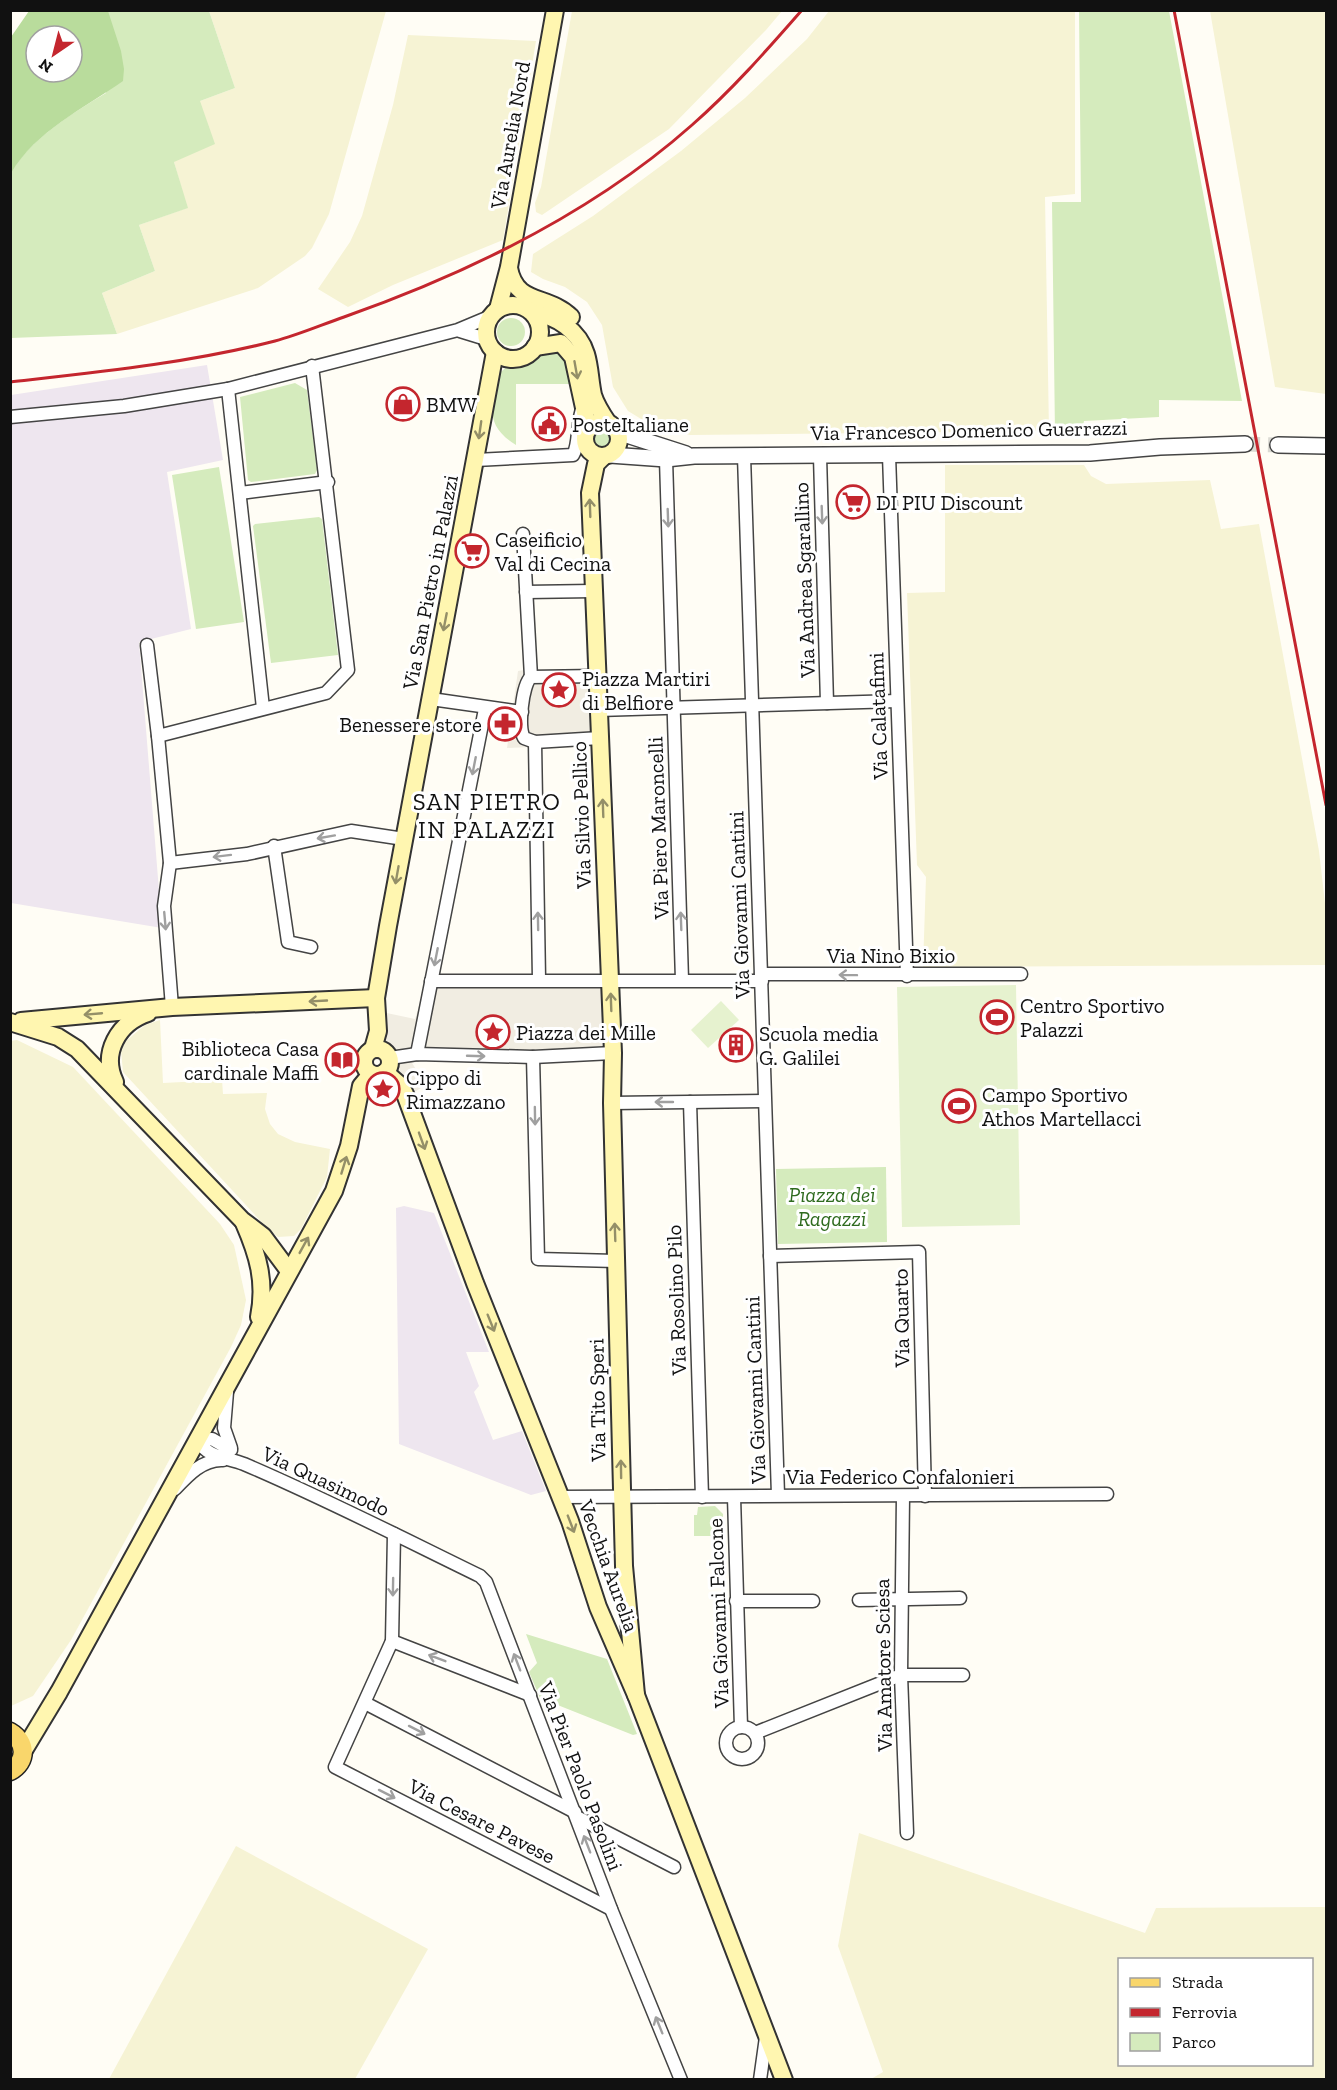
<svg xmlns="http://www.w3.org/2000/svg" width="1337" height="2090" viewBox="0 0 1337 2090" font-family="'Zilla Slab',serif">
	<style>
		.industrial { fill: #eee6ef }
		.farmland { fill: #f6f3d4; fill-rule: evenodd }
		.green { fill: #d5ebbd }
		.forest { fill: #b9dc9c; fill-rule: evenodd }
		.pitch { fill: #e6f2cf }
		.plaza { fill: #f1ede2 }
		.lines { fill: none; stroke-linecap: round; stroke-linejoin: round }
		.tertiary-tunnel { stroke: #dbdad3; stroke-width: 15; stroke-dasharray: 15 8; stroke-linecap: butt }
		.minor-casing { stroke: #444; stroke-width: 15 }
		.tertiary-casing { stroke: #444; stroke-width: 18 }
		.secondary-casing { stroke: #333; stroke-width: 20 }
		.primary-casing { stroke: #222; stroke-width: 21 }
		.minor { stroke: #fff; stroke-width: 12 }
		.tertiary { stroke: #fff; stroke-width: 15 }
		.secondary { stroke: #fff6b0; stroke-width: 16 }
		.primary { stroke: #f9d66b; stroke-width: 18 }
		.rail { stroke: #c4262e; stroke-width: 3 }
		.oneway { stroke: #948f68 }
		.oneway2 { stroke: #a0a0a0 }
		.labels { text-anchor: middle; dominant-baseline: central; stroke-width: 6; stroke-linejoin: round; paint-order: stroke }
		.street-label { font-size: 21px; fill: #111; stroke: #fff }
		.poi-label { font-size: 21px; fill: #111; stroke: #fff; text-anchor: start }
		.park-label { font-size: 21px; font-style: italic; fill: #2f6b1f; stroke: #fff }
		.quarter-label { font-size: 24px; letter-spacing: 1.5px; fill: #111; stroke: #fff }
	</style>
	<rect width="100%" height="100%" fill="#fffdf5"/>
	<g class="industrial">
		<path d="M 207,365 L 223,460 L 167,472 L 191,629 L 139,642 L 162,928 L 11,903 L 11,395 Z"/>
		<path d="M 404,1206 L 434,1213 L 489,1352 L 466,1352 L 479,1386 L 474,1392 L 493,1440 L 522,1431 L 546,1491 L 531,1495 L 399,1444 L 396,1208 Z"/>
	</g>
	<g class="farmland">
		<path d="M 209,11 L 386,11 L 329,214 L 312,248 L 305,256 L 258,288 L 117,334 L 102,293 L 155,271 L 139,225 L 187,208 L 174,162 L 200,101 L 235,88 Z"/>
		<path d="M 572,11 L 572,10 L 782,11 L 766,30 L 669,129 L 542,215 L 536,212 L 535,203 L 541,187 Z"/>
		<path d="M 829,11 L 1075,11 L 1075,194 L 1045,197 L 1049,431 L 690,435 L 651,425 L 628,411 L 613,387 L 602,325 L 587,302 L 565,287 L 543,279 L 531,272 L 533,254 L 593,216 L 681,151 L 745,98 L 807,39 Z"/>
		<path d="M 1210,11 L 1326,11 L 1326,394 L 1275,387 Z"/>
		<path d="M 408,35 L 536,41 L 503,240 L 393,285 L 348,307 L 318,289 L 350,242 L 362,216 L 393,105 Z"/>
		<path d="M 945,465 L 1084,465 L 1091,476 L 1106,484 L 1210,480 L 1221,529 L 1259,524 L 1319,851 L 1326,912 L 1326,965 L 923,967 L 926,877 L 917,865 L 907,593 L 945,592 Z"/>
		<path d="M 160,1020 L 163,1083 L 222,1080 L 223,1094 L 267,1093 L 265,1109 L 270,1124 L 278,1134 L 295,1142 L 330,1149 L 327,1177 L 301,1229 L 294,1236 L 278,1237 L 267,1228 L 123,1072 L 121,1050 L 126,1041 L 145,1025 Z"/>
		<path d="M 17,1040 L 73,1067 L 220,1224 L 234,1245 L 246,1300 L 241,1325 L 231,1347 L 71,1640 L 33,1696 L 11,1706 L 10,1041 Z"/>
		<path d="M 859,1833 L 1145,1933 L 1156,1908 L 1326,1907 L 1326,2079 L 871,2079 L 883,2072 L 838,1946 ZM 1120,1960 L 1312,1960 L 1312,2064 L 1120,2064 Z"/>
		<path d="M 236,1846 L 428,1949 L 355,2079 L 109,2079 Z"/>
	</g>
	<g class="green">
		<path d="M 108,11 L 209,11 L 235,88 L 200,101 L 215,144 L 174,162 L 188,208 L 139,225 L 155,271 L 102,293 L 117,334 L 11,338 L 10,173 C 32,138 71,114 106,93 Z"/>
		<path d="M 1079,11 L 1169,11 L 1242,401 L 1159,400 L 1159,417 L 1084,421 L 1081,435 L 1055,434 L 1052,202 L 1081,202 Z"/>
		<circle cx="511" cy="332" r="14"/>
		<path d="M 563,350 L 571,384 L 516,384 L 516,445 C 484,425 492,407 497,375 L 508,366 L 521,365 L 538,354 Z"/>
		<path d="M 295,383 L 307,390 L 317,470 L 315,474 L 251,482 L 248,480 L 240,397 Z"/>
		<circle cx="602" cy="439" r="11"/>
		<path d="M 219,467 L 244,622 L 196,629 L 172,475 Z"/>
		<path d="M 319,517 L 322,519 L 338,655 L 271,663 L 253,526 L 255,524 Z"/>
		<path d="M 886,1167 L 887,1242 L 778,1244 L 776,1169 Z"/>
		<path d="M 715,1506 L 723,1514 L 723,1536 L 694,1536 L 694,1515 L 697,1515 L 698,1507 Z"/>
		<path d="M 526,1634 L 607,1659 L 637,1734 L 633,1735 L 540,1698 L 529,1672 L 537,1663 Z"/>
	</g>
	<path class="forest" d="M 29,11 L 108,11 L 121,51 L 124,69 L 123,81 C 83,109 36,131 11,173 L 11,37 ZM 36,36 L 72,36 L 72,72 L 36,72 Z"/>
	<g class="pitch">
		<path d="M 1016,985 L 1020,1225 L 902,1227 L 897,987 Z"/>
		<path d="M 721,1001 L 739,1020 L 708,1048 L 691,1030 Z"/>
	</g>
	<g class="plaza">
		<path d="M 530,669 L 597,670 L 600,744 L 507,748 L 518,671 Z"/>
		<path d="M 436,981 L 601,983 L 603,1059 L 430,1059 L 412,1063 L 426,1085 L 411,1094 L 393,1074 L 398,1065 L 397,1049 L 385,1044 L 382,1012 L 415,1019 L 424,989 Z"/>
	</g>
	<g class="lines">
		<path class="tertiary-tunnel" d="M 1245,444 L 1278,445"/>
		<g class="minor-casing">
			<g id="minor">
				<path d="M 460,331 L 486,339"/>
				<path d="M 228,389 L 263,708"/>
				<path d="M 10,417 L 124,406 L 228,389 L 458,330 L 489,317"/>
				<path d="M 889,455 L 907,976"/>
				<path d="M 744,456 L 778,1495"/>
				<path d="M 820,456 L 827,703"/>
				<path d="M 666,459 L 682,980"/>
				<path d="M 476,460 L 573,455 C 580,444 576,422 583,407"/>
				<path d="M 240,493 L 328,482"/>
				<path d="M 523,534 L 531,677"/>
				<path d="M 526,592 L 593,591"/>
				<path d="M 147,645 L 158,736"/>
				<path d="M 597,676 L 531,677 C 522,685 518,727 524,738 L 535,742 L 600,738"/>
				<path d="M 431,699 L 522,712"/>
				<path d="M 598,710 L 897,701"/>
				<path d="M 535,742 L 539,979"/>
				<path d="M 274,846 L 288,942 L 311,947"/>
				<path d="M 170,863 L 247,854 L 351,831 L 404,839"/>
				<path d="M 761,974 L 1021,974"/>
				<path d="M 431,981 L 762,981"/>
				<path d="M 172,1007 L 164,906 L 170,863 L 158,736 L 326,693 L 348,670 L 312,366"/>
				<path d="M 417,1054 L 485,709"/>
				<path d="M 533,1057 L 538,1259 L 616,1261"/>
				<path d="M 390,1058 L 417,1054 L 533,1057 L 613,1053"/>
				<path d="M 690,1102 L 702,1497"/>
				<path d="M 612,1103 L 764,1101"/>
				<path d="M 770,1256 L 919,1252 L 925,1496"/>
				<path d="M 227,1392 L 224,1428 L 231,1448"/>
				<path d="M 231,1450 L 212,1439 L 197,1440 C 208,1458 226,1457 244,1464 C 324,1498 402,1538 480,1576 L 486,1582 L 611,1909 L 681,2080"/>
				<path d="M 175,1489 C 188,1475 203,1459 223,1460"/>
				<path d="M 903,1496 L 901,1675 L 907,1833"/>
				<path d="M 560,1497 L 1107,1494"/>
				<path d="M 734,1497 L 741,1727"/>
				<path d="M 394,1534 L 392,1641 L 335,1767 L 611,1909"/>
				<path d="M 859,1600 L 960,1598"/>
				<path d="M 736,1601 L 813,1601"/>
				<path d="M 392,1641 L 530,1695"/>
				<path d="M 365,1703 L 575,1812"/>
				<circle cx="742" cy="1743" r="16"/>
				<path d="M 755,1733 L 901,1675 L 963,1675"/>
				<path d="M 577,1817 L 674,1867"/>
				<path d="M 760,2080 L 766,2037"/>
			</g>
		</g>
		<g class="tertiary-casing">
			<g id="tertiary">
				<path d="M 614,427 L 627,435 L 686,454"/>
				<path d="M 1278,445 L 1326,446"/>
				<path d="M 610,455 L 666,459 L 694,456 L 1090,453 L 1160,447 L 1245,444"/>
			</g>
		</g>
		<g class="secondary-casing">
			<g id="secondary">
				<path d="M 509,268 C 516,306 548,294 571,317"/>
				<circle cx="513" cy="332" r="27"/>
				<path d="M 498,309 L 509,267 L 555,10"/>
				<path d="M 534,314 C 556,315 579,331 586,354 C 590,367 590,381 593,395 C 596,405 602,414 608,423"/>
				<path d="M 535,347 L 561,343 L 573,357 L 586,417 L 585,434"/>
				<circle cx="602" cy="439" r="17"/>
				<path d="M 603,457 L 596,464 L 590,493 L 613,1053 L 612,1103 L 624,1566 L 636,1695"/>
				<path d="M 21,1021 L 172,1007 L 376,998"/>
				<path d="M 10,1022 L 58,1037 L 77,1049 L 242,1220 L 263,1236 L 289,1271"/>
				<circle cx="377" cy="1062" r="13"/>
				<path d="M 373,1049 L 378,1031 L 376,998 L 388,926 L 495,352"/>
				<path d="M 385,1072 L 400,1085 L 405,1094 L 475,1283 L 570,1521 L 598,1607 L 636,1695 L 784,2080"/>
				<path d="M 115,1082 C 101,1053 118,1023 148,1013"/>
				<path d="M 244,1223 C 258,1255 266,1282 259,1317"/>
				<path d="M 24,1750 L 59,1692 L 334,1191 L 349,1146 L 361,1086 L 371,1074"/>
			</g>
		</g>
		<g class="primary-casing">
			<path id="primary" d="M 10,1732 C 27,1742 27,1762 10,1771"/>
		</g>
		<use href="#minor" class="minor"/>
		<use href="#tertiary" class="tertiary"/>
		<use href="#secondary" class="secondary"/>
		<use href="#primary" class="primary"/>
		<g class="rail">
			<path d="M 1174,10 L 1326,805"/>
			<path d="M 10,382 C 99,372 189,363 275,341 C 298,335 321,325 344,317 C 466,274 594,212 692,125 C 732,90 767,50 802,10"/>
		</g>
	</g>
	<defs><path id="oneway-shaft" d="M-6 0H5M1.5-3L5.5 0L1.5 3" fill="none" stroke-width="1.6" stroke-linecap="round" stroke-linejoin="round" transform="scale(1.5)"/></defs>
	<g class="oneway">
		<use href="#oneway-shaft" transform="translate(576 370) rotate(80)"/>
		<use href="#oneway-shaft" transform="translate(480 430) rotate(98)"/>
		<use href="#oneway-shaft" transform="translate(590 508) rotate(-92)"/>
		<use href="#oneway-shaft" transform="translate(445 622) rotate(101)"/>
		<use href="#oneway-shaft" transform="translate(603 808) rotate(-92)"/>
		<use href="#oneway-shaft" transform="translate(397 875) rotate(100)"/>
		<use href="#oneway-shaft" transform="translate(318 1001) rotate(177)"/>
		<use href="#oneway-shaft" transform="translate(611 1002) rotate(-92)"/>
		<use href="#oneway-shaft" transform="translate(93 1014) rotate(175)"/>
		<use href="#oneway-shaft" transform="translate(422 1141) rotate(70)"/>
		<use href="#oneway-shaft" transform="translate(344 1165) rotate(-73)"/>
		<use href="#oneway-shaft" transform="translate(615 1232) rotate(-92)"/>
		<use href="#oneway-shaft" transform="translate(304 1245) rotate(-61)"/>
		<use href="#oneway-shaft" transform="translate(491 1323) rotate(68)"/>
		<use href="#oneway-shaft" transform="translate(621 1469) rotate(-91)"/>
		<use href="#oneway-shaft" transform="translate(571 1524) rotate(69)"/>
	</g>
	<g class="oneway2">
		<use href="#oneway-shaft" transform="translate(822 515) rotate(88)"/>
		<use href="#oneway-shaft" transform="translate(668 518) rotate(88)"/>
		<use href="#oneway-shaft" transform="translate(474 766) rotate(101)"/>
		<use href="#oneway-shaft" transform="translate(326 837) rotate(170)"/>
		<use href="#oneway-shaft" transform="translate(222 856) rotate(173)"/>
		<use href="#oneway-shaft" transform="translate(165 921) rotate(85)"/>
		<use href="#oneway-shaft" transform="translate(538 921) rotate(-91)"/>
		<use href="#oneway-shaft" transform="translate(681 921) rotate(-92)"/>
		<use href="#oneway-shaft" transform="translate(436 957) rotate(101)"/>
		<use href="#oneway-shaft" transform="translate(848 975) rotate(-179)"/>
		<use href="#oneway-shaft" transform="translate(476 1056) rotate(2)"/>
		<use href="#oneway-shaft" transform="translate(664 1102) rotate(180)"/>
		<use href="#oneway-shaft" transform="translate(535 1116) rotate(89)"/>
		<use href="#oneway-shaft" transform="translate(393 1587) rotate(91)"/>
		<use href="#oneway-shaft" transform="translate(437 1658) rotate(-159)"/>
		<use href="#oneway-shaft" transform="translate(517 1662) rotate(-111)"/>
		<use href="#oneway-shaft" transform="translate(417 1730) rotate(27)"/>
		<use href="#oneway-shaft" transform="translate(387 1794) rotate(27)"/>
		<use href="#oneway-shaft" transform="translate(587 1844) rotate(-111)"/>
		<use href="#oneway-shaft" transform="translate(659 2025) rotate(-112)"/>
	</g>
	<defs>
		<g id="shop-ring" transform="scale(1.725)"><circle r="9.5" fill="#fff" stroke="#c4262e" stroke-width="1.5"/><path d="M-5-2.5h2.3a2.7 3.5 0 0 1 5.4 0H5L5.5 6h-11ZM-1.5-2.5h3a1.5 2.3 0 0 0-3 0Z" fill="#c4262e"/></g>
		<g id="civic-ring" transform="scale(1.725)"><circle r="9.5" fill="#fff" stroke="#c4262e" stroke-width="1.5"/><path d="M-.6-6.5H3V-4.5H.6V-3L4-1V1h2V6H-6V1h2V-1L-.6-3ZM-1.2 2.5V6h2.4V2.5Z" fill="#c4262e"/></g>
		<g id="supermarket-ring" transform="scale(1.725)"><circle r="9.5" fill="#fff" stroke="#c4262e" stroke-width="1.5"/><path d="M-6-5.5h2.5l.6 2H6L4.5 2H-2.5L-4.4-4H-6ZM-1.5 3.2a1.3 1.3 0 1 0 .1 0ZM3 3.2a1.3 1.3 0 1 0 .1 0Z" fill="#c4262e"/></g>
		<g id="sight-ring" transform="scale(1.725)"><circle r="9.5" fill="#fff" stroke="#c4262e" stroke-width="1.5"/><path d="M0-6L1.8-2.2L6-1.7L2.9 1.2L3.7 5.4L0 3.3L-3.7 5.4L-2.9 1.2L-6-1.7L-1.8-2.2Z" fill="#c4262e"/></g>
		<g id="pharmacy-ring" transform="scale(1.725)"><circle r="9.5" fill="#fff" stroke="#c4262e" stroke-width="1.5"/><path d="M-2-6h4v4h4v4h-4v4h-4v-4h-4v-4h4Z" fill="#c4262e"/></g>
		<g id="stadium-ring" transform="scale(1.725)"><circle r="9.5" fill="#fff" stroke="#c4262e" stroke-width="1.5"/><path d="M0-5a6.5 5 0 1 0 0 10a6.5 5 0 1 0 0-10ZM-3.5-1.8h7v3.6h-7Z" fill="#c4262e"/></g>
		<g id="building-ring" transform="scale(1.725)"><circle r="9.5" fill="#fff" stroke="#c4262e" stroke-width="1.5"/><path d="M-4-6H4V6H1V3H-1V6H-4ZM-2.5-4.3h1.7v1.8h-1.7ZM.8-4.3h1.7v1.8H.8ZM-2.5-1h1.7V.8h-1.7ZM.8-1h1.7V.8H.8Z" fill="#c4262e"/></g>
		<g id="library-ring" transform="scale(1.725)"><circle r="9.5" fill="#fff" stroke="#c4262e" stroke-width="1.5"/><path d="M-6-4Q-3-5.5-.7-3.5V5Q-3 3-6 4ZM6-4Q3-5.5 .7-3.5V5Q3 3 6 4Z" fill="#c4262e"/></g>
	</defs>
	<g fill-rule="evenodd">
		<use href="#shop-ring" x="403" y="404"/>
		<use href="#civic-ring" x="549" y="424"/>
		<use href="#supermarket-ring" x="853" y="502"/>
		<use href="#supermarket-ring" x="472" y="551"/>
		<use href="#sight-ring" x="559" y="690"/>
		<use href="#pharmacy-ring" x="505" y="724"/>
		<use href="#stadium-ring" x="997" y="1017"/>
		<use href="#sight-ring" x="493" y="1032"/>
		<use href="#building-ring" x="736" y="1045"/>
		<use href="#library-ring" x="342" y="1060"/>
		<use href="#sight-ring" x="383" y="1089"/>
		<use href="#stadium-ring" x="959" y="1106"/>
	</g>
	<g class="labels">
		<g class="street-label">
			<text transform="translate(510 135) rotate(-80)">Via Aurelia Nord</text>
			<text transform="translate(969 430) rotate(-1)">Via Francesco Domenico Guerrazzi</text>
			<text transform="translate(804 580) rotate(-92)">Via Andrea Sgarallino</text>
			<text transform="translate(430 582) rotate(-79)">Via San Pietro in Palazzi</text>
			<text transform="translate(878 716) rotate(-92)">Via Calatafimi</text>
			<text transform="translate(581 815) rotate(-92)">Via Silvio Pellico</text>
			<text transform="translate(658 828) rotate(-92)">Via Piero Maroncelli</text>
			<text transform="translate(739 905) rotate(-92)">Via Giovanni Cantini</text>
			<text x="891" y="955">Via Nino Bixio</text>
			<text transform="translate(676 1300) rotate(-92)">Via Rosolino Pilo</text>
			<text transform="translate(901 1318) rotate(-91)">Via Quarto</text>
			<text transform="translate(755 1390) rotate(-92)">Via Giovanni Cantini</text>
			<text transform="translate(597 1400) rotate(-91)">Via Tito Speri</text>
			<text x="900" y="1476">Via Federico Confalonieri</text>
			<text transform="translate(326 1481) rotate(25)">Via Quasimodo</text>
			<text transform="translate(609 1566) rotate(70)">Vecchia Aurelia</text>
			<text transform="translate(718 1613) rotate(-92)">Via Giovanni Falcone</text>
			<text transform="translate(883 1665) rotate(-91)">Via Amatore Sciesa</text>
			<text transform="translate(581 1776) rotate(69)">Via Pier Paolo Pasolini</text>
			<text transform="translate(482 1821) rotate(27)">Via Cesare Pavese</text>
		</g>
		<g class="poi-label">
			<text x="426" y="404">BMW</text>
			<text x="572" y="424">PosteItaliane</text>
			<text x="876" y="502">DI PIU Discount</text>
			<text x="495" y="539">Caseificio<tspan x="495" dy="24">Val di Cecina</tspan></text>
			<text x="582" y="678">Piazza Martiri<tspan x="582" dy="24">di Belfiore</tspan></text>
			<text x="482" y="724" text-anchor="end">Benessere store</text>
			<text x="1020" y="1005">Centro Sportivo<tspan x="1020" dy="24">Palazzi</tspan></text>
			<text x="516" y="1032">Piazza dei Mille</text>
			<text x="759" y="1033">Scuola media<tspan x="759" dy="24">G. Galilei</tspan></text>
			<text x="319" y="1048" text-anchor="end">Biblioteca Casa<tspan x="319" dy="24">cardinale Maffi</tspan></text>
			<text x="406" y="1077">Cippo di<tspan x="406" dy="24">Rimazzano</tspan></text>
			<text x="982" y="1094">Campo Sportivo<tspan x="982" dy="24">Athos Martellacci</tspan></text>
		</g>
		<g class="park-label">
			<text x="832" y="1194">Piazza dei<tspan x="832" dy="24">Ragazzi</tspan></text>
		</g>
		<g class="quarter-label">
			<text x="487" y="801">SAN PIETRO<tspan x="487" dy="28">IN PALAZZI</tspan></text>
		</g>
	</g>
	<rect width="1337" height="2090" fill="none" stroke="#111111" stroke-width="24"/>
	<rect x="1118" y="1958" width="195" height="108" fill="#ffffff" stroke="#a0a0a0" stroke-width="1.5"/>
	<rect x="1130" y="1978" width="30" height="9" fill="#f9d66b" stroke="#a0a0a0" stroke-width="1.5"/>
	<text x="1172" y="1988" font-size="18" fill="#111111">Strada</text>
	<rect x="1130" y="2008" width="30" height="9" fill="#c4262e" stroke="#a0a0a0" stroke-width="1.5"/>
	<text x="1172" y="2018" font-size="18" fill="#111111">Ferrovia</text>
	<rect x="1130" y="2033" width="30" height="18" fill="#d5ebbd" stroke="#a0a0a0" stroke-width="1.5"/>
	<text x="1172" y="2048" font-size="18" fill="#111111">Parco</text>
	<g transform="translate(54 54) rotate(215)"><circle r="28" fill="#ffffff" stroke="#a0a0a0" stroke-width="1.5"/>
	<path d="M0-4.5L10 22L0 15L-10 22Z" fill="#c4262e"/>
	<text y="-9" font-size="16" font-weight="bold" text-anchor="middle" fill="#111111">N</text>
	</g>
</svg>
